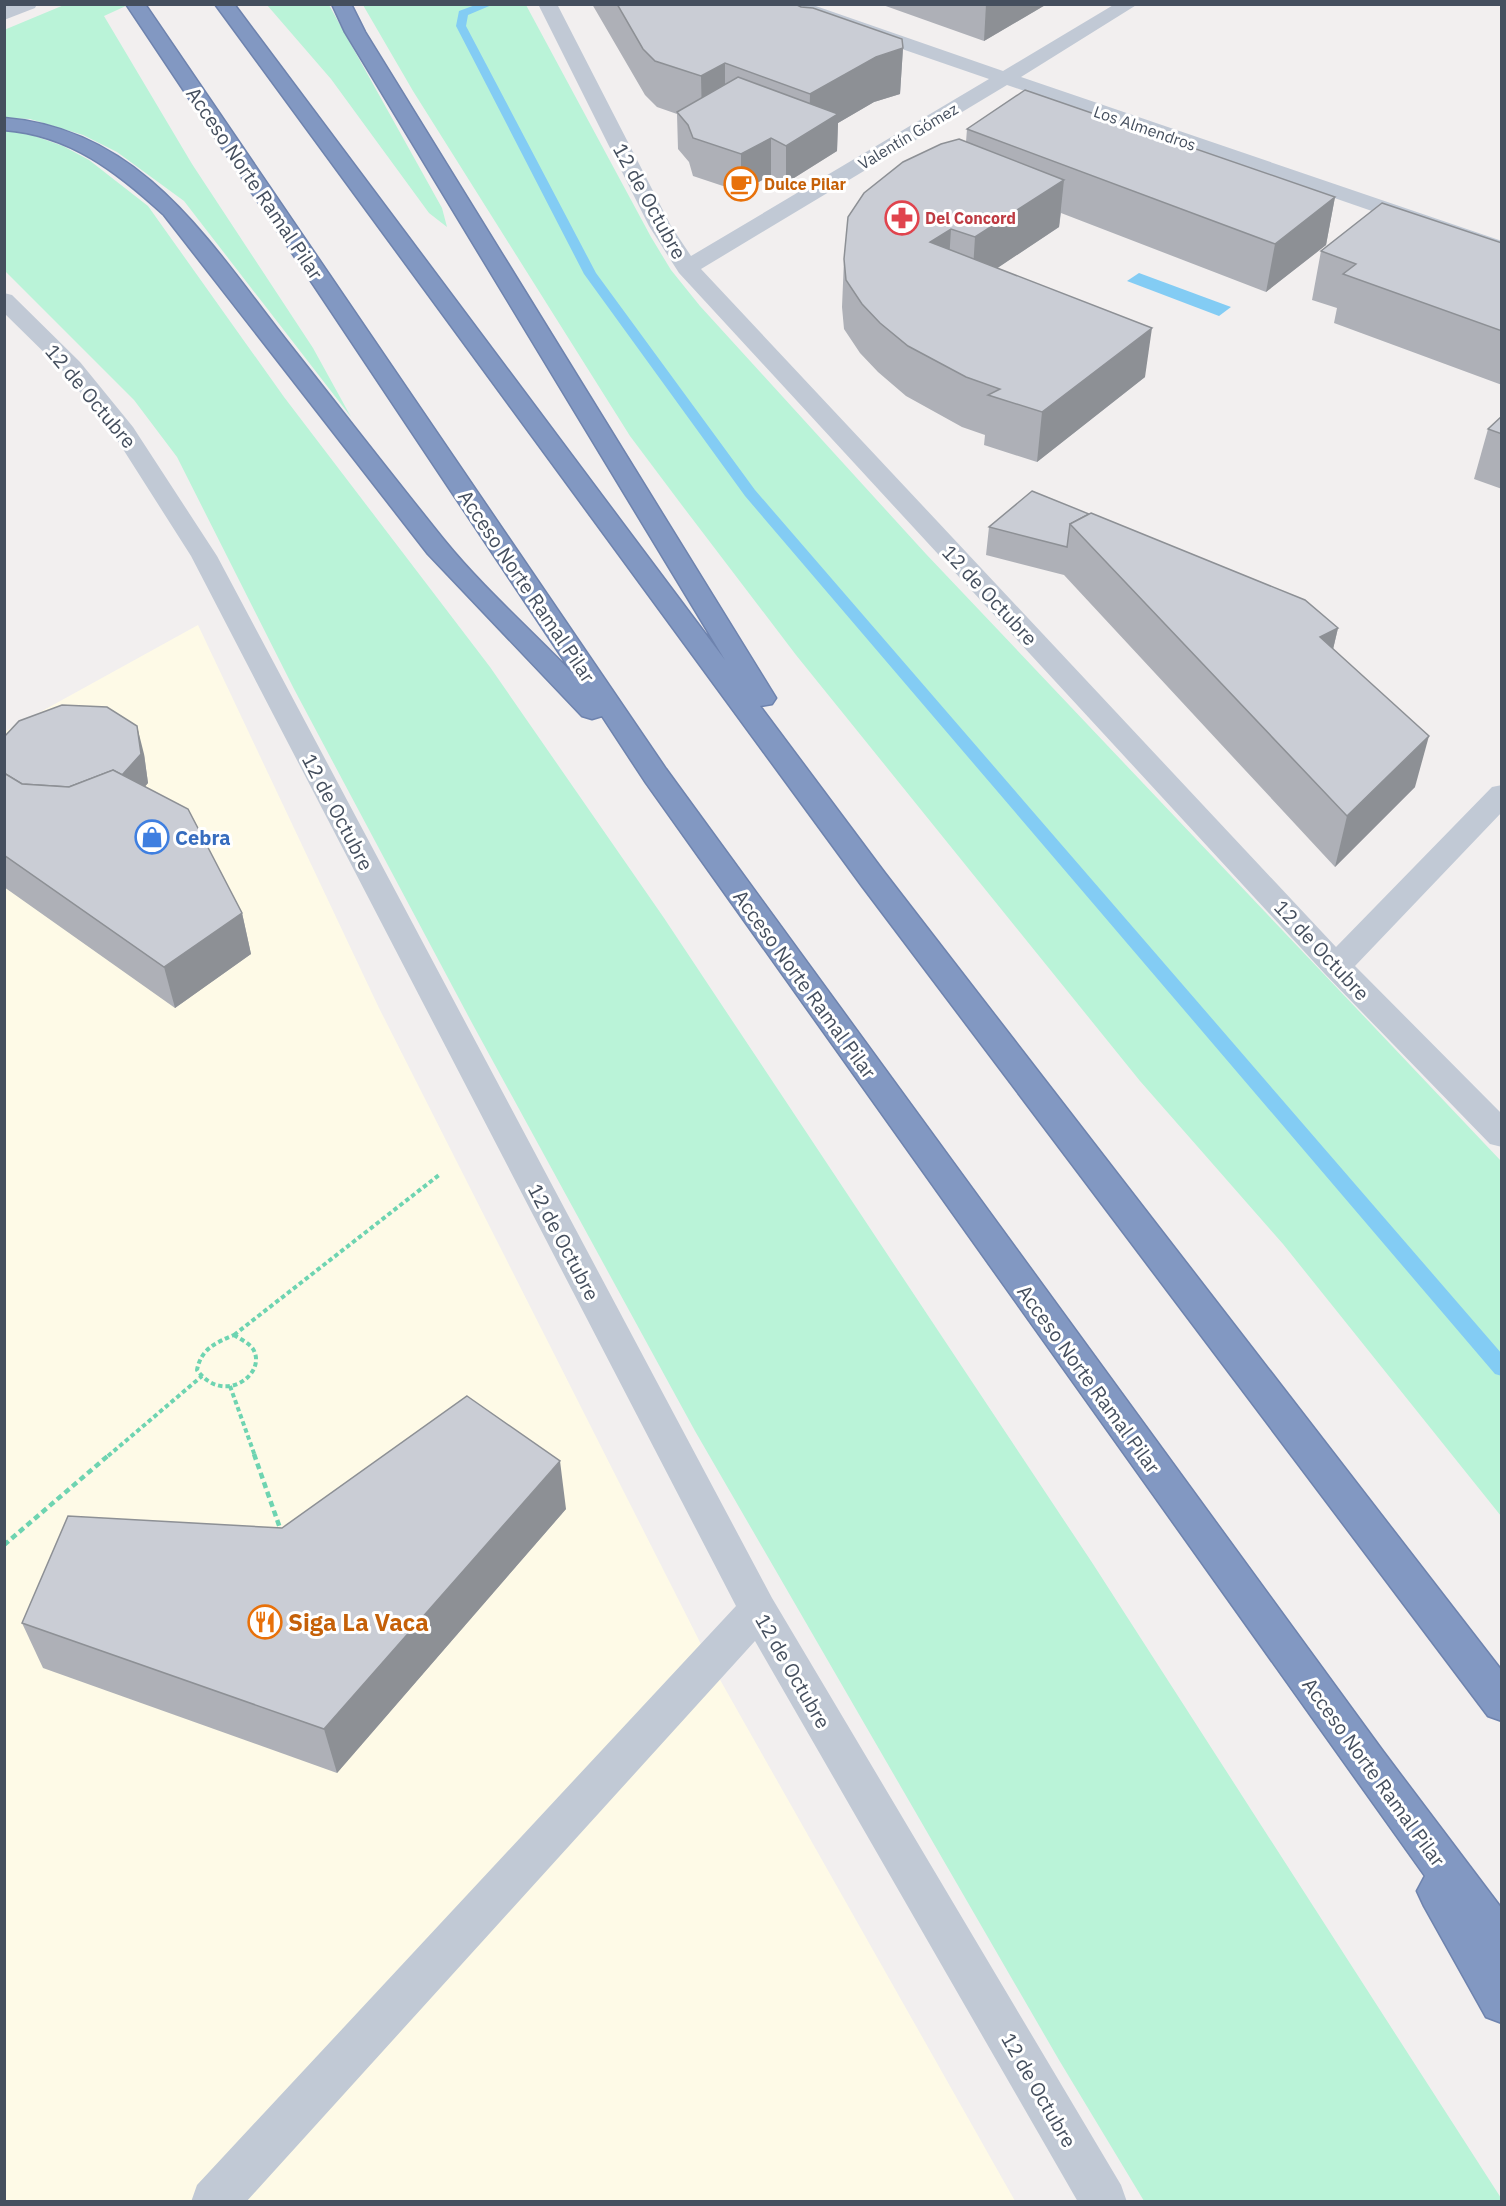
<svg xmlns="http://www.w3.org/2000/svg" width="1506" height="2206" viewBox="0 0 1506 2206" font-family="'IBM Plex Sans',sans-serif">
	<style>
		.commercial { fill: #fefae7 }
		.green { fill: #baf3d8 }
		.water { fill: #83ccf4 }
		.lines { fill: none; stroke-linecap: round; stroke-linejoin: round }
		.stream { fill: #83ccf4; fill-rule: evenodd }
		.highway-casing { stroke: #6e83ae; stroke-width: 3 }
		.path-far1 { stroke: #6ed4b1; stroke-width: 4; stroke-dasharray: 4.5 3; stroke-linecap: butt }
		.path { stroke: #6ed4b1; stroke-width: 4.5; stroke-dasharray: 6 4; stroke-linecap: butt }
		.minor { fill: #c1c9d5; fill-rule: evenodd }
		.highway { fill: #8298c2; fill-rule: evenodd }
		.wall { fill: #aeb0b7 }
		.shaded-wall { fill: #8d9095 }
		.building { fill: #cacdd5; stroke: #8d9095; stroke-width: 1.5 }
		.labels { text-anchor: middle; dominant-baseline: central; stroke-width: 6; stroke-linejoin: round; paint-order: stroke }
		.far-street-label { font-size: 16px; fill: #454f5e; stroke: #fff }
		.far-food-label { font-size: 16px; font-weight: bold; fill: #c56008; stroke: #fff; text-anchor: start }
		.far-health-label { font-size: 16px; font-weight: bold; fill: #be3a42; stroke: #fff; text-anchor: start }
		.street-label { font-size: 20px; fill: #454f5e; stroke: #fff }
		.shop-label { font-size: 20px; font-weight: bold; fill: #366cbe; stroke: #fff; text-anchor: start }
		.near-food-label { font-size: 24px; font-weight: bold; fill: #c56008; stroke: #fff; text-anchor: start }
	</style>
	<rect width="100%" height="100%" fill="#f2efef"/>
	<path class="commercial" d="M 198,625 L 379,1008 L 710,1662 L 1015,2201 L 5,2201 L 4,732 Z"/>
	<g class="green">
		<path d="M 64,5 L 128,5 L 104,16 L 192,164 L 313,348 L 351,417 L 184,201 L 117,152 L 83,135 L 30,119 L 5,118 L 4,30 Z"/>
		<path d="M 267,5 L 329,5 L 442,208 L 447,227 L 429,213 L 331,79 Z"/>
		<path d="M 363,5 L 526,5 L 651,237 L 671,270 L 700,306 L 926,554 L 1501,1161 L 1501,1516 L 1283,1244 L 1140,1081 L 796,655 L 681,504 L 630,436 L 413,91 Z"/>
		<path d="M 4,130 L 26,133 L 63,146 L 89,160 L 148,206 L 284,397 L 490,667 L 664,918 L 1093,1564 L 1501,2198 L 1501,2201 L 1144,2201 L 1059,2060 L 695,1431 L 472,1023 L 294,689 L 177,457 L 134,400 L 5,271 Z"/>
	</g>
	<path class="water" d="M 1139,273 L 1231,307 L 1219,316 L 1127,281 Z"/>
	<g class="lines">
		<path class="stream" d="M 478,4 L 494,4 L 468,15 L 466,26 L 596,273 L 755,490 L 1502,1354 L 1502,1376 L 1495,1374 L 745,496 L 584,274 L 456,26 L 459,11 Z"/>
		<g class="highway-casing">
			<g id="highway">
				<path d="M 126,4 L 145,4 L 666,769 L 1382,1750 L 1502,1909 L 1502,2023 L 1486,2017 L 1424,1906 L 1417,1891 L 1425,1876 L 646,783 L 602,716 L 592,719 L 582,716 L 428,554 L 164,215 C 117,172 70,135 4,130 L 4,118 C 142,129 209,242 286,340 C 339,407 391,474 444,540 C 483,588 531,630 573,674 Z"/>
				<path d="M 215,4 L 234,4 L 725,660 L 345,32 L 332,4 L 351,4 L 365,32 L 776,698 L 772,704 L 760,706 L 884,872 L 1502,1671 L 1502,1721 L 1488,1716 L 862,886 Z"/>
			</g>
		</g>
		<g class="path-far1">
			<path d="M 234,1335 L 439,1175"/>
			<path d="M 234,1335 C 240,1339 249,1343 253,1349 C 268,1373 224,1407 197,1370 C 201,1349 215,1343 234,1335 Z"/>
			<path d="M 230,1386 L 255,1456"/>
			<path d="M 108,1456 L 202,1376"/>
		</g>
		<g class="path">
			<path d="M 254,1454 L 281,1531"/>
			<path d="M 4,1545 L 110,1454"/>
		</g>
		<g class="minor">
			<path d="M 10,4 L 37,4 L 35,8 L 4,20 L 4,7 Z"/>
			<path d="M 538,4 L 557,4 L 671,226 L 691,256 L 989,79 L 783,8 L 781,4 L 810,4 L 1003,71 L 1115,4 L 1138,4 L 1021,77 L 1502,241 L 1502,256 L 1007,85 L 701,269 L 1336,947 L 1492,787 L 1502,785 L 1502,812 L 1355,966 L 1502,1114 L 1502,1147 L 1490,1144 L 1325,974 L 679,273 L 649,226 Z"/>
			<path d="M 4,293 L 12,295 L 80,362 L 133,427 L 217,556 L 772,1598 L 1121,2185 L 1127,2202 L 1078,2202 L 755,1641 L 246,2202 L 191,2202 L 197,2185 L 736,1606 L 191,556 L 114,435 L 64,372 L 4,313 Z"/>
		</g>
		<use href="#highway" class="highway"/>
	</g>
	<g class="wall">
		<path d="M 592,4 L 795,4 L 903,48 L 900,94 L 874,102 L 838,123 L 837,151 L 786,183 L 771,175 L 741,192 L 693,176 L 689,162 L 678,149 L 677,114 L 657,107 L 645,95 Z"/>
		<path d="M 880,4 L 1047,4 L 984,41 Z"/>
		<path d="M 967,129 L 1335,197 L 1326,245 L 1266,292 L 1061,213 L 1059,227 L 997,268 L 1145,377 L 1037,462 L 984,445 L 985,435 L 962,427 L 906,396 L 878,372 L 860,353 L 844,329 L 842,307 L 844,259 L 966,142 Z"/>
		<path d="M 1502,243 L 1502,385 L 1334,323 L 1337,308 L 1312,300 L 1321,251 Z"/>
		<path d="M 1502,416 L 1502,489 L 1474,479 L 1488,429 Z"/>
		<path d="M 1032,491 L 1338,628 L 1333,649 L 1415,787 L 1335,867 L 1064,575 L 986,555 L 989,527 Z"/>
		<path d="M 4,737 L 144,754 L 148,783 L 145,786 L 242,913 L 251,954 L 175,1008 L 4,887 Z"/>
		<path d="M 566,1509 L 337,1773 L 43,1668 L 22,1623 L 282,1528 Z"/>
	</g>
	<g class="shaded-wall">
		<path d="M 986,4 L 1047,4 L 984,41 Z"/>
		<path d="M 903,48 L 900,94 L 874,102 L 838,123 L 837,151 L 786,183 L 786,146 L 809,132 L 810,94 L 876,57 Z"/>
		<path d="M 725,63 L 725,109 L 702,122 L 701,76 Z"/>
		<path d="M 771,138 L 771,175 L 741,192 L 741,154 Z"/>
		<path d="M 1064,180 L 1059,227 L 972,285 L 975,237 Z"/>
		<path d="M 1335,197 L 1326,245 L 1266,292 L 1275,244 Z"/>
		<path d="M 951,229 L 948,277 L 930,242 Z"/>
		<path d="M 1152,328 L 1145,377 L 1037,462 L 1042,412 Z"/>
		<path d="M 1338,628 L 1326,679 L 1320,637 Z"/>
		<path d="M 137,726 L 144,754 L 148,783 L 124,811 L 72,799 Z"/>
		<path d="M 1429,736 L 1415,787 L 1335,867 L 1347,816 Z"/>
		<path d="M 242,913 L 251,954 L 175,1008 L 164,967 Z"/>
		<path d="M 560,1461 L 566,1509 L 337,1773 L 324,1729 Z"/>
	</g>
	<g class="building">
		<path d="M 617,4 L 795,4 L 801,7 L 813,8 L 902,39 L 903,48 L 876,57 L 810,94 L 725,63 L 701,76 L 655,61 L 643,49 Z"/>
		<path d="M 738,77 L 838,114 L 786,146 L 771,138 L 741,154 L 693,138 L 688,125 L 677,112 Z"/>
		<path d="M 1025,90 L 1335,197 L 1275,244 L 967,129 Z"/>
		<path d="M 959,139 L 1064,180 L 975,237 L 951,229 L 930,242 L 1152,328 L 1042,412 L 988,395 L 1000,389 L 966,377 L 908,346 L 880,323 L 862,304 L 846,280 L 844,259 L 848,217 L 864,193 L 903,162 L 941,144 Z"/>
		<path d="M 1382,203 L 1502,243 L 1502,331 L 1343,274 L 1356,264 L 1321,251 Z"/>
		<path d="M 1502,416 L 1502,434 L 1488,429 Z"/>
		<path d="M 1032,491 L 1089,514 L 1070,524 L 1067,547 L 989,527 Z"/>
		<path d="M 1091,513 L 1305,600 L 1338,628 L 1320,637 L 1429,736 L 1347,816 L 1070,524 Z"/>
		<path d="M 62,705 L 107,707 L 137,726 L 141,754 L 122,775 L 113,770 L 69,787 L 22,784 L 4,773 L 4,737 L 19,721 Z"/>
		<path d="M 113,770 L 188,809 L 242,913 L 164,967 L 4,855 L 4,773 L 22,784 L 69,787 Z"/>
		<path d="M 467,1396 L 560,1461 L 324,1729 L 22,1623 L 68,1516 L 282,1528 Z"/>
	</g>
	<defs>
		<g id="cafe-ring" transform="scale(1.725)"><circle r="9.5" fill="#fff" stroke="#e8710a" stroke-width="1.5"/><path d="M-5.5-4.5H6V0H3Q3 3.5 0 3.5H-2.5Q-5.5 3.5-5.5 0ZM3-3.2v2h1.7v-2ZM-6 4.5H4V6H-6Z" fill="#e8710a"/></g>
		<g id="pharmacy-ring" transform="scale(1.725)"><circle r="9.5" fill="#fff" stroke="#e0444e" stroke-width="1.5"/><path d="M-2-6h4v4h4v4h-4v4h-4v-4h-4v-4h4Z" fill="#e0444e"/></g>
		<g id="shop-ring" transform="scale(1.725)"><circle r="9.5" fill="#fff" stroke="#3f7fe0" stroke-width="1.5"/><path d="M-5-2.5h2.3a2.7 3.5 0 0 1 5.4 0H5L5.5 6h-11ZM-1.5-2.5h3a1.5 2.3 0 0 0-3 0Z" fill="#3f7fe0"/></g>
		<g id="restaurant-ring" transform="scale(1.725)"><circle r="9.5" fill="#fff" stroke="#e8710a" stroke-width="1.5"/><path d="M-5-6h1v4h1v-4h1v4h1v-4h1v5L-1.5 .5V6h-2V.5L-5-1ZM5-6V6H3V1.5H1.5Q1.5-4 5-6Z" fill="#e8710a"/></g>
	</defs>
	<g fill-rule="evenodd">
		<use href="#cafe-ring" x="741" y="184"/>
		<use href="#pharmacy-ring" x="902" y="218"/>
		<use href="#shop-ring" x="152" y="837"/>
		<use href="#restaurant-ring" x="265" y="1622"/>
	</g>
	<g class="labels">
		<g class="far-street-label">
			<text transform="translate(1145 128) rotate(19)">Los Almendros</text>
			<text transform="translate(908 136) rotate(-31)">Valentín Gómez</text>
		</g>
		<g class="far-food-label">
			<text x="764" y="184">Dulce Pilar</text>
		</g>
		<g class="far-health-label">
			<text x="925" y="218">Del Concord</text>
		</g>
		<g class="street-label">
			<text transform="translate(255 183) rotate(56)">Acceso Norte Ramal Pilar</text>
			<text transform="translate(650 201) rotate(61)">12 de Octubre</text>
			<text transform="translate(91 396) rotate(50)">12 de Octubre</text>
			<text transform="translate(527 586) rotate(56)">Acceso Norte Ramal Pilar</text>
			<text transform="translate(990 595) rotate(47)">12 de Octubre</text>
			<text transform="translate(338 812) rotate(62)">12 de Octubre</text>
			<text transform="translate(1322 950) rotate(47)">12 de Octubre</text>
			<text transform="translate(805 984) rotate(54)">Acceso Norte Ramal Pilar</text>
			<text transform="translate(564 1242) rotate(62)">12 de Octubre</text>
			<text transform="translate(1089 1379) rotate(54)">Acceso Norte Ramal Pilar</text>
			<text transform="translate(793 1671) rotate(60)">12 de Octubre</text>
			<text transform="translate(1374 1772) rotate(54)">Acceso Norte Ramal Pilar</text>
			<text transform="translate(1039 2090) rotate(60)">12 de Octubre</text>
		</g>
		<g class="shop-label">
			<text x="175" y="837">Cebra</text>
		</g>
		<g class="near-food-label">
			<text x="288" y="1622">Siga La Vaca</text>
		</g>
	</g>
	<rect width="1506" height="2206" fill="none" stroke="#454f5e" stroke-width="12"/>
</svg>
